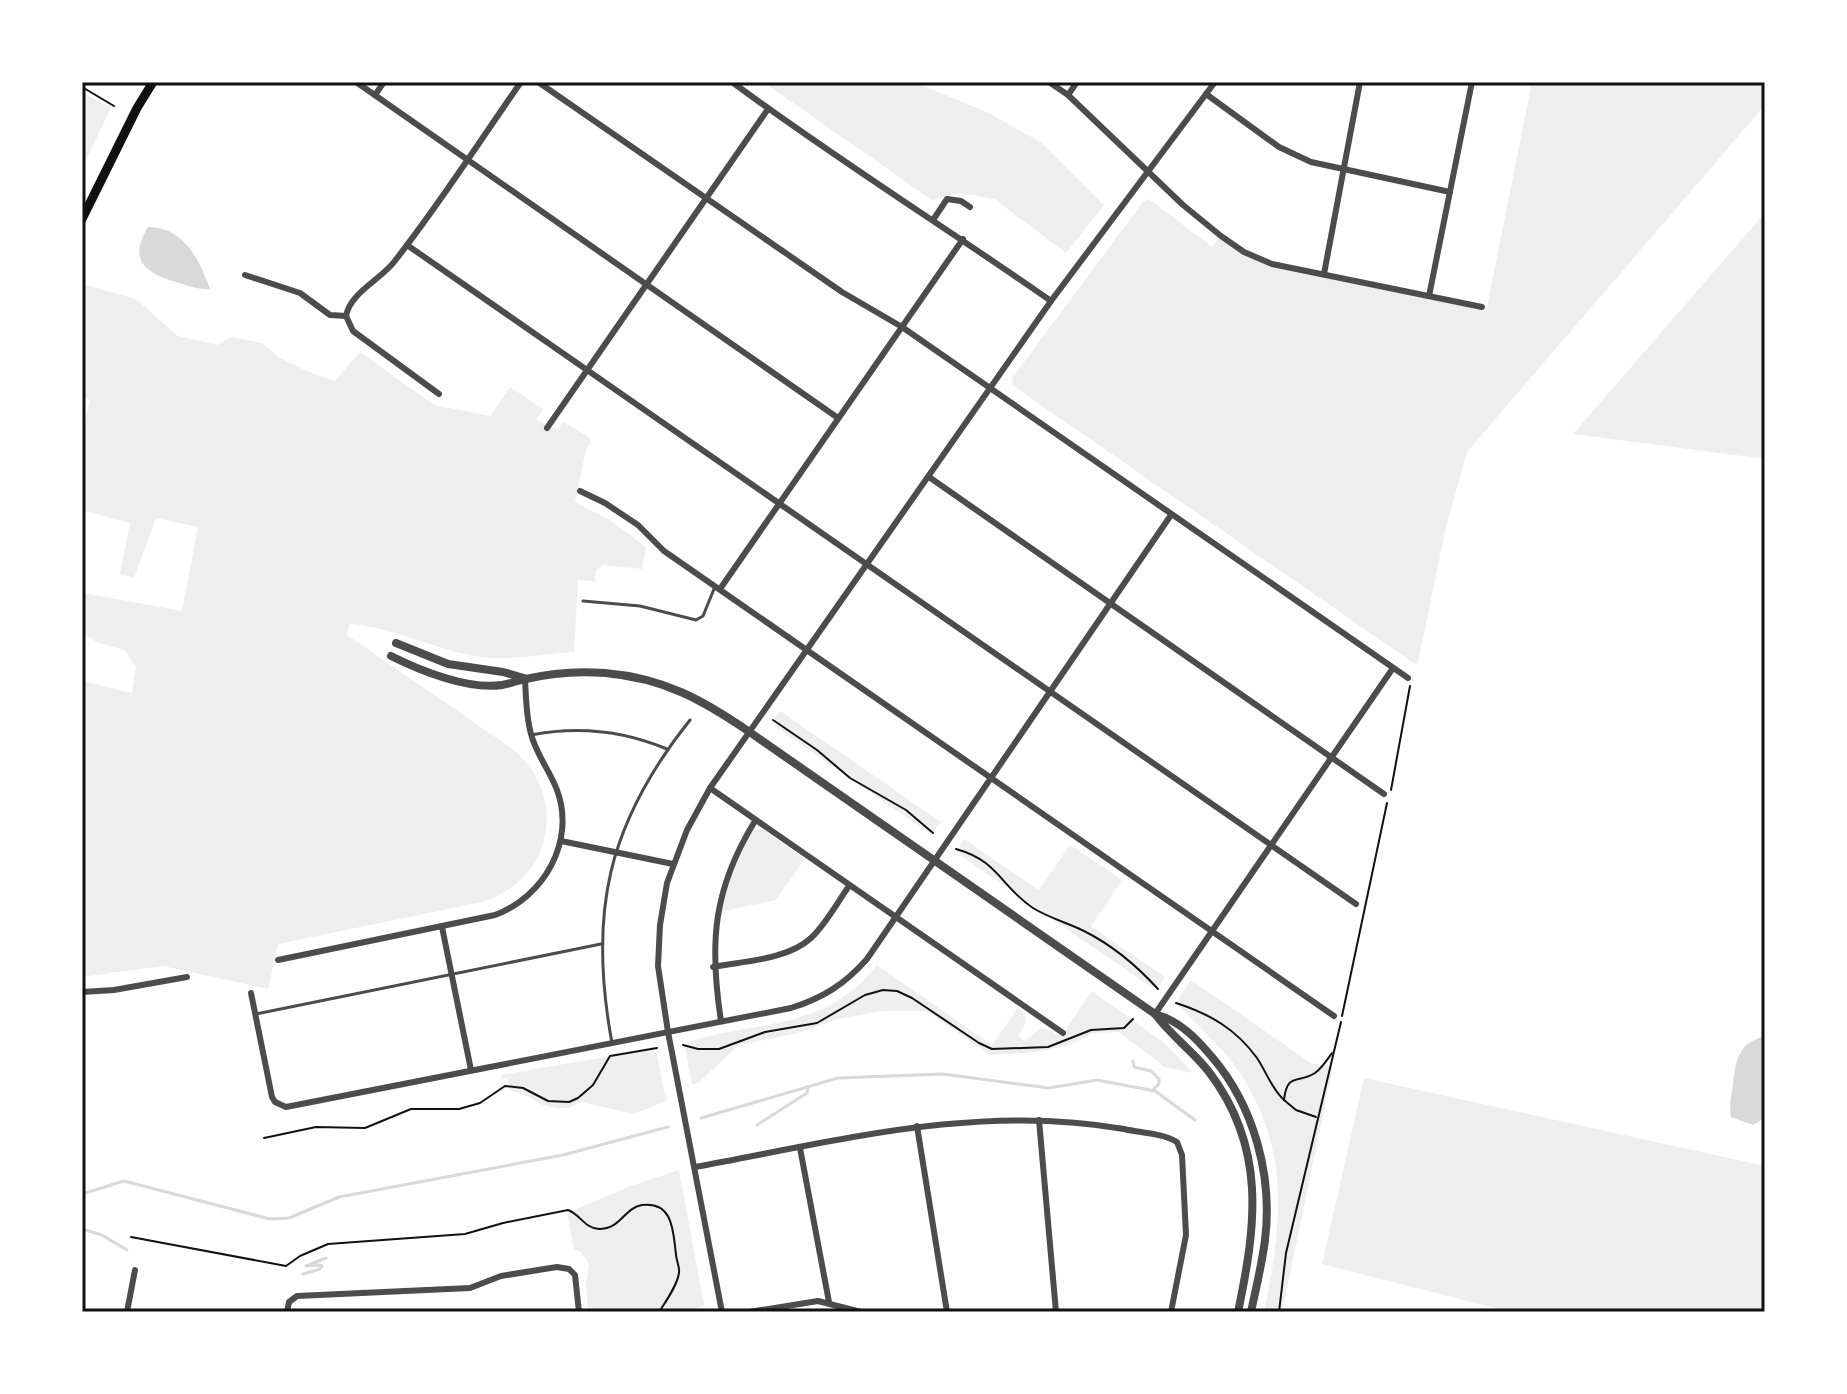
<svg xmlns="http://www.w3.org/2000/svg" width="1847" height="1394" viewBox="0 0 1847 1394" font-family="'Playfair Display',serif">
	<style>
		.green { fill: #eee }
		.water { fill: #d9d9d9 }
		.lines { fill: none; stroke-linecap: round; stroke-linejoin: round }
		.stream { stroke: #d9d9d9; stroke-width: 3 }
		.path { stroke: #111; stroke-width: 2 }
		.service { stroke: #4c4c4c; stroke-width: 3 }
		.minor { stroke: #4c4c4c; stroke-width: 6 }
		.tertiary { stroke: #4c4c4c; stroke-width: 8 }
		.secondary { stroke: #111; stroke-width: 9 }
		.neatline { fill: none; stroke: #111; stroke-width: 3 }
	</style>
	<rect width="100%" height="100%" fill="#fff"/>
	<g class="green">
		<path d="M 763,82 L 914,82 L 989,113 L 1042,143 L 1104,205 L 1066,253 L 994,199 L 960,193 L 932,200 Z"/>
		<path d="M 1532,82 L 1765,82 L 1765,105 L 1467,452 L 1446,527 L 1418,662 L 1415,664 L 1012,385 L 1013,377 L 1143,202 L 1149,199 L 1212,247 L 1221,235 L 1242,249 L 1272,263 L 1487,307 Z"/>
		<path d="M 82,92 L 111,108 L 82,168 Z"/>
		<path d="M 1765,213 L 1765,459 L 1573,434 Z"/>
		<path d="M 82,284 L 136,299 L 178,336 L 217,345 L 232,337 L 262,343 L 280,358 L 311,373 L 335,381 L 360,352 L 434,405 L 490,416 L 510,387 L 543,409 L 536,420 L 557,430 L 563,422 L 589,437 L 591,443 L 586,450 L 575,502 L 610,520 L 646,547 L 642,569 L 603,565 L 596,570 L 595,581 L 578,580 L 574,652 C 541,654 507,662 475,656 C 431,648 393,627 349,624 L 347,635 L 511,748 C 570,795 553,880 482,902 L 278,944 L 268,989 L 163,966 L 82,977 L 82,681 L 132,693 L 136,667 L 125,650 L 98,643 L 82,632 L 84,593 L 182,611 L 198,527 L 156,518 L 134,578 L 120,574 L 130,523 L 85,511 L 82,513 L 82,435 L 90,400 L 82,397 Z"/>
		<path d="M 780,711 L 941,822 L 934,831 L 928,832 L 776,727 L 775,718 Z"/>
		<path d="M 757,829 L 763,830 L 805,859 L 776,900 L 720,912 C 725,891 737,840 757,829 Z"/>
		<path d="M 964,839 L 1039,890 L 1070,845 L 1122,880 L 1091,926 L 1165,977 L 1160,985 L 1151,987 L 960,855 L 958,849 Z"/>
		<path d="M 877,965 L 992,1045 L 1018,1008 C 1030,1017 1025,1025 1018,1036 L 1025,1041 L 1040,1028 L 1050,1030 L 1061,1037 L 1092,991 L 1162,1041 L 1193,1073 L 1165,1067 L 1119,1032 L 1093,1033 L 1070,1045 L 1037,1052 L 990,1055 L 927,1011 L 882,1011 L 837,1019 L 798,1033 L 739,1045 L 698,1083 L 692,1085 L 685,1048 L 688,1042 C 761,1019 824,1032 877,965 Z"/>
		<path d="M 1191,980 L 1311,1063 L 1333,1067 L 1282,1312 L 1264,1312 C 1283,1221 1291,1143 1233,1063 C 1216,1041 1195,1024 1178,1004 L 1179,998 Z"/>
		<path d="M 652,1049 L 657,1055 L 666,1101 L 634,1114 L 581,1102 L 568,1108 L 556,1108 L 540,1104 L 523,1094 L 510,1091 L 507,1078 L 502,1079 L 501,1075 Z"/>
		<path d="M 1364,1078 L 1765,1166 L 1765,1312 L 1511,1312 L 1322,1264 Z"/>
		<path d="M 679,1170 L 704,1305 C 686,1318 613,1312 588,1312 L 586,1284 L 589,1264 L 581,1252 L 574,1249 L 567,1213 L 631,1186 Z"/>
	</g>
	<g class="water">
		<path d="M 148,227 C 183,227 199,258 210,289 C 197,290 186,285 173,281 C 143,272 129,258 148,227 Z"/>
		<path d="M 1765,1036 L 1765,1118 L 1753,1125 L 1731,1117 C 1729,1106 1731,1096 1733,1085 C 1736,1060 1737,1044 1765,1036 Z"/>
	</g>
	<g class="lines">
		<g class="stream">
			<path d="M 1133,1061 L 1134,1067 L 1151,1071 L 1159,1079 L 1159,1084 L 1153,1090"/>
			<path d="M 701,1118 L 838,1078 L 943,1074 L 1049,1088 L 1097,1080 L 1155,1091 L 1195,1120"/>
			<path d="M 757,1125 L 807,1093 L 808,1087"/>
			<path d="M 82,1194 L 124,1181 L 270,1219 L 289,1218 L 339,1197 L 563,1155 L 668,1127"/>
			<path d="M 82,1229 L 102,1235 L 127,1250"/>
			<path d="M 303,1274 L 320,1269 L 322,1266 L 320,1265 L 306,1266 L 326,1258"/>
		</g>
		<g class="path">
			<path d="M 82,87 L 114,106"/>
			<path d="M 773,720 L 817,750 L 850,778 L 906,810 L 933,833"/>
			<path d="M 1391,790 L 1410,686"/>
			<path d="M 956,849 C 999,861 1000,886 1033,908 C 1049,918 1068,923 1084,931 C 1112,945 1137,966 1158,989"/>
			<path d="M 1176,1003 C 1210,1014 1236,1029 1257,1058 C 1267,1073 1271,1088 1284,1100"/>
			<path d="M 1342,1016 L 1387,803"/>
			<path d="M 683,1045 L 698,1049 L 719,1049 L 765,1032 L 817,1023 L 865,995 L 883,990 L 897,991 L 912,998 L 979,1043 L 992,1049 L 1048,1047 L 1091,1030 L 1124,1028 L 1133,1019"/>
			<path d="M 1316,1117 L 1296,1110 L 1284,1100 C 1287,1072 1298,1084 1315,1073 C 1322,1068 1327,1060 1332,1053"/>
			<path d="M 264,1138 L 316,1127 L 365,1128 L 411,1109 L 459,1109 L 480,1103 L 505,1086 L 523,1088 L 548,1101 L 569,1102 L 578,1098 L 593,1085 L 610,1056 L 657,1048"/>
			<path d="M 131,1237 L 286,1266 L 300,1256 L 328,1244 L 465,1234 L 503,1223 L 568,1210 C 580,1214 584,1228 599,1229 C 621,1229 624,1208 642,1205 C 674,1201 673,1233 676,1254 C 676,1260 680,1267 679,1273 C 677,1286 666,1301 659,1312"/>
			<path d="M 1279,1312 L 1286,1253 L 1341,1022"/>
		</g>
		<g class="service">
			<path d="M 583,601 L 640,606 L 696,620 L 703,616 L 714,589"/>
			<path d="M 531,735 C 577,726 624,731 667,749"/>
			<path d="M 256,1014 L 601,944"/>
			<path d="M 612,1043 C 588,914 607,824 690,720"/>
		</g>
		<g class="minor">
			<path d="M 356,82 L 838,418"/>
			<path d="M 538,82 L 842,292 L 902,327 L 1408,678"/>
			<path d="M 732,82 C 836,159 945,227 1051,301"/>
			<path d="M 1049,82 L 1068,95 L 1183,205 L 1221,236 L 1244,252 L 1272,264 L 1482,307"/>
			<path d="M 1206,94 L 1279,147 L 1311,162 L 1450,192"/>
			<path d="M 375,95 L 384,82"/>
			<path d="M 1068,95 L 1077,82"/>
			<path d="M 933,220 L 947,199 L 961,201 L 970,207"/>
			<path d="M 407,245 L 1356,904"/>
			<path d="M 1324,274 L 1360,82"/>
			<path d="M 245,275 L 300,293 L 330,315 L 346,316"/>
			<path d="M 1429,296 L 1472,82"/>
			<path d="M 346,316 C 350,293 380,280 394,262 C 439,205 479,142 521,82"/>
			<path d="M 346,316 L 353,331 L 439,394"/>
			<path d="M 547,428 L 768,109"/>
			<path d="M 929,477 L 1384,794"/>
			<path d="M 580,491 L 605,503 L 638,525 L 664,551 L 1334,1016"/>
			<path d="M 720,589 L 963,239"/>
			<path d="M 710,788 L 1063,1033"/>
			<path d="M 561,841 L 673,864"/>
			<path d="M 442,927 L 471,1070"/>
			<path d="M 278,960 L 495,915 C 544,897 576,841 557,790 C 550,771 536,754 531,734 C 526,716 526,697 525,679"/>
			<path d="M 713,967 C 744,961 787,960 811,938 C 826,924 837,903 849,886"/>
			<path d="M 82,992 L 114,990 L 187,977"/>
			<path d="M 251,993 L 272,1097 L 275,1102 L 286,1107 L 791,1008 C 823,998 845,984 867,959 L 1171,515"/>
			<path d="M 1155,1014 L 1393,668"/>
			<path d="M 721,1021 C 709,943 713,889 755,821"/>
			<path d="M 1039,1120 L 1056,1312"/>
			<path d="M 917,1126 L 947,1312"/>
			<path d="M 800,1148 L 829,1302"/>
			<path d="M 695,1167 C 837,1141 979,1103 1124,1129 C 1141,1133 1162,1133 1177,1142 L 1182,1155 L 1186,1235 L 1171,1312"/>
			<path d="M 127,1312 L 135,1270"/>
			<path d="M 287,1312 L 289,1302 L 297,1296 L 470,1288 L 501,1276 L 557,1267 L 569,1269 L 575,1275 L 579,1312"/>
			<path d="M 722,1312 L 668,1032 L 658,966 L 660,925 L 667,883 L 687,830 L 710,788 L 1051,301 L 1215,82"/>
			<path d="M 749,1312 L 818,1301 L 861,1312"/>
		</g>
		<g class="tertiary">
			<path d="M 396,643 L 448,664 L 503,672 L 524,678"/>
			<path d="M 391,656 C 421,671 468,690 502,685 C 510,684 518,680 526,679 C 551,673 580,671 605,673 C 664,678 703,700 751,733 L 1155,1014 C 1171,1036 1193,1051 1209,1072 C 1267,1148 1256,1226 1238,1312"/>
			<path d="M 1155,1014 C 1180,1021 1196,1038 1212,1057 C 1254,1106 1273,1176 1265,1240 C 1262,1264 1256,1288 1251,1312"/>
		</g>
		<path class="secondary" d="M 82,219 L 137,108 L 153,82"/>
	</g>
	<rect width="1847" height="1394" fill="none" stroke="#ffffff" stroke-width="168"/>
	<rect x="84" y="84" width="1679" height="1226" class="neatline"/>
</svg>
